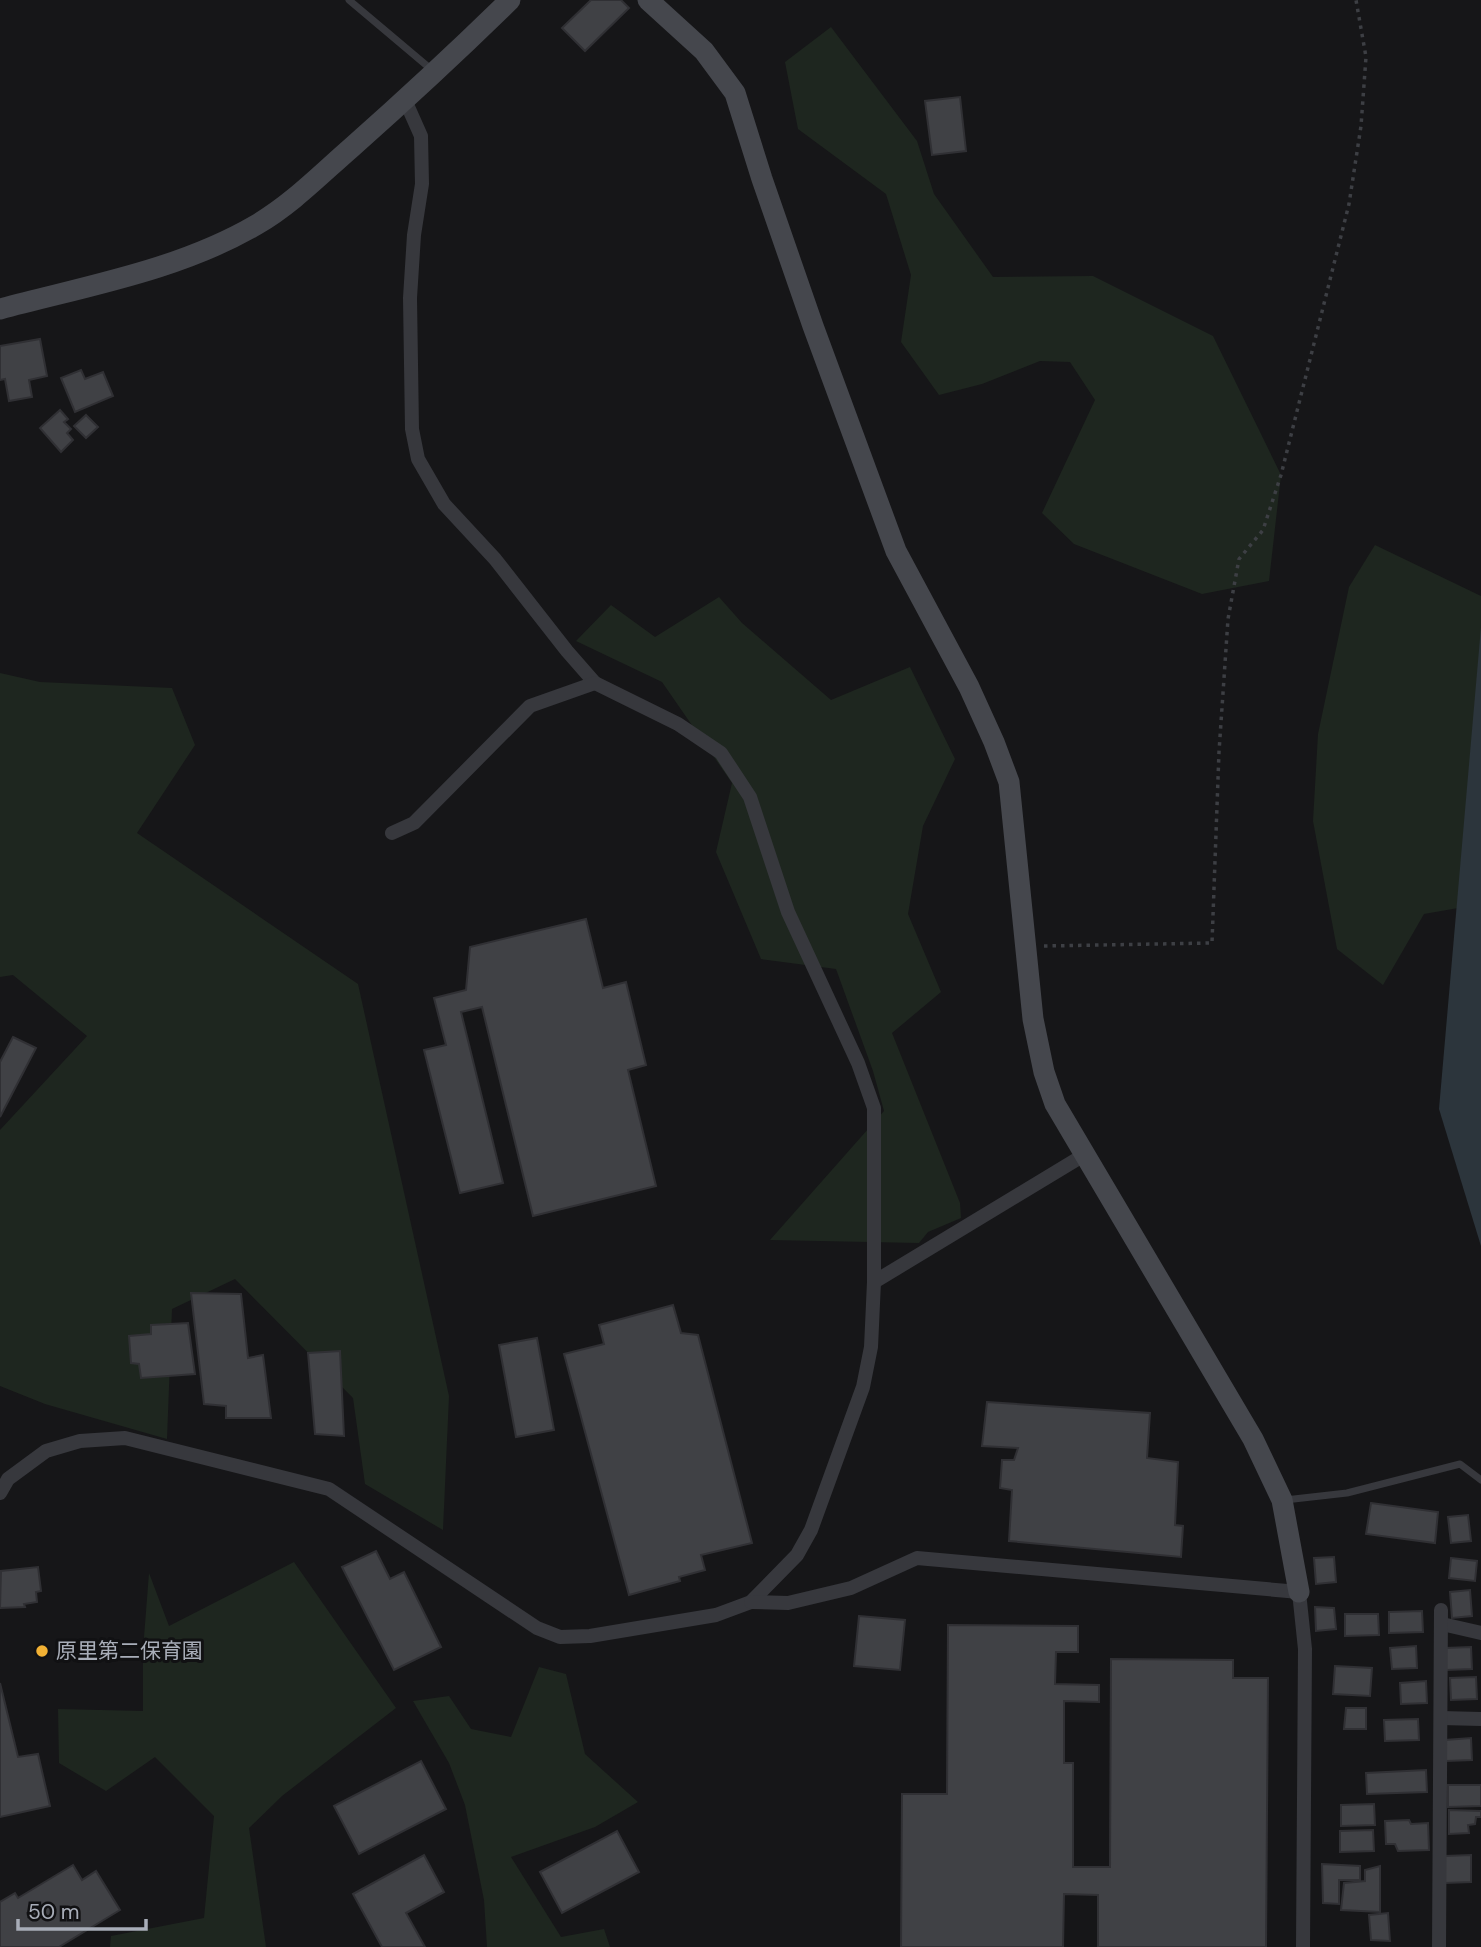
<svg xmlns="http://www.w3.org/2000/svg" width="1481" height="1947" viewBox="0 0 1481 1947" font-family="'DM Sans','Noto Sans JP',sans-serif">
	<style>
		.green { fill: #1e261f }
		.water { fill: #2c353c }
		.building { fill: #404145; stroke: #303034; stroke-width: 2 }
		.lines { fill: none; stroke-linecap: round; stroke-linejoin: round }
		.path { stroke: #3d3f44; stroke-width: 3.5; stroke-dasharray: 3.5 5; stroke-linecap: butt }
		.lane { stroke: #37383d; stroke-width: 7 }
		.street { stroke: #37383d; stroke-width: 14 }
		.secondary { stroke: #45474d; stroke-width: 21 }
		.poi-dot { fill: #f2b134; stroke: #111113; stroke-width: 2.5 }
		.labels { text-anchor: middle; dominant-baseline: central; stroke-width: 6; stroke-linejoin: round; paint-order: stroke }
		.poi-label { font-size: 21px; fill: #a8adb8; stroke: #111113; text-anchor: start }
	</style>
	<rect width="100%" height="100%" fill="#161618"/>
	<g class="green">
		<path d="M 831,27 L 917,141 L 934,194 L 993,277 L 1093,276 L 1213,336 L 1281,475 L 1269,581 L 1202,594 L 1074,544 L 1042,513 L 1095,400 L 1070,362 L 1040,361 L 982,384 L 939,395 L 901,342 L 911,275 L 886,194 L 798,129 L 785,62 Z"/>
		<path d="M 1375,545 L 1481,596 L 1481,904 L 1424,914 L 1383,985 L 1337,949 L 1313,821 L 1318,734 L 1349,587 Z"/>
		<path d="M 719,597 L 742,623 L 831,700 L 910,667 L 955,759 L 923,826 L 908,914 L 941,992 L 892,1033 L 960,1203 L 961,1218 L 928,1232 L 919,1243 L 770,1240 L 884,1111 L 873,1071 L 836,969 L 761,959 L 716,852 L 732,783 L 662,682 L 576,641 L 611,605 L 655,637 Z"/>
		<path d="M 0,673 L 40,682 L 172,688 L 195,745 L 137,833 L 358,984 L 449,1396 L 443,1530 L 365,1484 L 353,1398 L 235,1279 L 172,1309 L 167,1439 L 45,1404 L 0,1386 L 0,1130 L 87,1036 L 13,975 L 0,977 Z"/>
		<path d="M 294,1562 L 396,1708 L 282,1796 L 249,1828 L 266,1947 L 110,1947 L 111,1936 L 204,1918 L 214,1816 L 155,1757 L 106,1791 L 59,1763 L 58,1709 L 143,1711 L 143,1650 L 149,1573 L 169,1626 Z"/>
		<path d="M 539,1667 L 566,1674 L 585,1754 L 638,1802 L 595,1827 L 511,1857 L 561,1937 L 604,1929 L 610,1947 L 487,1947 L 484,1900 L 465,1805 L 449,1763 L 413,1701 L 449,1696 L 471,1729 L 511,1737 Z"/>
	</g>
	<path class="water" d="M 1481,627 L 1481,1246 L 1439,1109 Z"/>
	<g class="building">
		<path d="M 591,0 L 621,0 L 629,8 L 585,51 L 562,28 Z"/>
		<path d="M 960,97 L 966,151 L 932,155 L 925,101 Z"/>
		<path d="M 40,339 L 47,376 L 29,380 L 32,397 L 9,401 L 5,379 L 0,380 L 0,346 Z"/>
		<path d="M 81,370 L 85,379 L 103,372 L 113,396 L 75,412 L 61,378 Z"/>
		<path d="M 60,410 L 68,419 L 64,422 L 71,429 L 67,433 L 73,440 L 61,452 L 40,428 Z"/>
		<path d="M 86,415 L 98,427 L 86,438 L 74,426 Z"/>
		<path d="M 586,919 L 603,988 L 626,982 L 646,1065 L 628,1070 L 656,1186 L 533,1216 L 482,1007 L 461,1012 L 503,1183 L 460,1193 L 424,1050 L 446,1045 L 434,998 L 466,990 L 470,947 Z"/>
		<path d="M 13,1037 L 36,1048 L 0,1117 L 0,1062 Z"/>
		<path d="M 191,1293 L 241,1294 L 248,1358 L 263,1355 L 271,1418 L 226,1418 L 226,1406 L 204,1404 Z"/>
		<path d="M 673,1305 L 681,1333 L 698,1335 L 752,1543 L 701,1555 L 705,1570 L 679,1577 L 680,1581 L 629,1595 L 564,1354 L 604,1344 L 599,1325 Z"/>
		<path d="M 188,1323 L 195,1374 L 141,1378 L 139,1364 L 131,1363 L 129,1336 L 151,1334 L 151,1325 Z"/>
		<path d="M 537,1338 L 554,1430 L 516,1437 L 499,1345 Z"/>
		<path d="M 340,1351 L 344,1436 L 315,1434 L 308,1353 Z"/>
		<path d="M 987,1402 L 1150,1413 L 1147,1458 L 1178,1462 L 1175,1525 L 1183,1526 L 1181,1557 L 1009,1541 L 1012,1490 L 1000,1488 L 1002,1460 L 1014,1460 L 1018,1448 L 982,1446 Z"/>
		<path d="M 1371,1503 L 1438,1512 L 1435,1543 L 1366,1534 Z"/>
		<path d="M 1468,1515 L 1471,1541 L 1451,1543 L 1448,1517 Z"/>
		<path d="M 376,1551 L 390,1579 L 404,1572 L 441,1647 L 394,1670 L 342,1567 Z"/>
		<path d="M 1334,1557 L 1336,1582 L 1316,1584 L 1314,1558 Z"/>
		<path d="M 1451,1558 L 1477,1561 L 1475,1581 L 1449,1578 Z"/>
		<path d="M 38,1567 L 41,1591 L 36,1592 L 37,1602 L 24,1604 L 25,1607 L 0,1608 L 1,1571 Z"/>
		<path d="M 1470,1590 L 1472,1616 L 1452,1618 L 1450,1592 Z"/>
		<path d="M 1315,1607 L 1334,1608 L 1336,1629 L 1316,1631 Z"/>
		<path d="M 1422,1611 L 1423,1632 L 1389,1633 L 1389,1612 Z"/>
		<path d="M 1345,1614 L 1378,1614 L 1379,1635 L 1345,1636 Z"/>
		<path d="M 859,1616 L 905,1620 L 900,1670 L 854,1666 Z"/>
		<path d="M 948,1625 L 1078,1626 L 1078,1652 L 1056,1652 L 1055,1684 L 1099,1685 L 1099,1702 L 1064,1701 L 1064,1763 L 1073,1763 L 1073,1867 L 1110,1867 L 1111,1659 L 1233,1660 L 1233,1678 L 1268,1678 L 1266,1947 L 1098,1947 L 1098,1895 L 1064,1894 L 1063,1947 L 901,1947 L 902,1794 L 947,1794 Z"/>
		<path d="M 1416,1646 L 1417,1668 L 1392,1669 L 1390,1648 Z"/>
		<path d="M 1471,1647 L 1472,1669 L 1446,1670 L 1445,1648 Z"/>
		<path d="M 1335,1666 L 1372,1668 L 1370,1696 L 1333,1694 Z"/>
		<path d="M 1476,1677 L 1477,1699 L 1451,1700 L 1450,1678 Z"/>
		<path d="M 1426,1681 L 1427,1703 L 1401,1704 L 1400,1683 Z"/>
		<path d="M 0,1683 L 18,1757 L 38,1754 L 50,1806 L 0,1817 Z"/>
		<path d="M 1346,1708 L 1366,1708 L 1366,1729 L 1344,1729 Z"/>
		<path d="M 1418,1719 L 1419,1740 L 1385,1741 L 1384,1720 Z"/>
		<path d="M 1471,1738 L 1472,1760 L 1446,1761 L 1445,1740 Z"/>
		<path d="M 421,1761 L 446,1809 L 359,1854 L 334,1806 Z"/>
		<path d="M 1426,1770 L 1427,1792 L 1367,1794 L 1366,1773 Z"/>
		<path d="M 1448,1785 L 1481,1785 L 1481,1806 L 1448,1807 Z"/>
		<path d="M 1374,1804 L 1375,1825 L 1341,1826 L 1341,1805 Z"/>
		<path d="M 1449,1810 L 1481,1811 L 1481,1817 L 1476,1817 L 1475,1824 L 1468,1825 L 1469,1833 L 1449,1834 Z"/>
		<path d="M 1409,1820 L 1411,1824 L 1428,1823 L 1429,1850 L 1398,1851 L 1395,1844 L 1386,1844 L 1385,1821 Z"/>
		<path d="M 1373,1830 L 1374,1851 L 1340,1852 L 1340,1831 Z"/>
		<path d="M 617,1831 L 639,1872 L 562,1913 L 540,1872 Z"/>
		<path d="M 424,1855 L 444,1892 L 406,1913 L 425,1947 L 382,1947 L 353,1894 Z"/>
		<path d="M 1471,1855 L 1471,1882 L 1445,1883 L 1445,1856 Z"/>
		<path d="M 1322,1864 L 1360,1866 L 1360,1880 L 1339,1880 L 1339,1904 L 1323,1903 Z"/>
		<path d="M 73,1865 L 82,1880 L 96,1871 L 120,1910 L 59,1947 L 0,1947 L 0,1902 L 15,1893 L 18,1898 Z"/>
		<path d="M 1380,1866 L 1380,1912 L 1341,1910 L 1344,1883 L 1365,1881 L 1365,1870 Z"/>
		<path d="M 1388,1913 L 1390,1941 L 1371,1940 L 1369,1915 Z"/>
	</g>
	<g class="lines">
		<path class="path" d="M 1044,946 L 1212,943 L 1219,752 L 1228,619 L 1239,559 L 1263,530 L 1281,475 L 1349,204 L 1361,126 L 1366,57 L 1356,0"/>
		<g class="lane">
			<path d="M 349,0 L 432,70"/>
			<path d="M 1285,1500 L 1347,1493 L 1460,1464 L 1481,1480"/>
		</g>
		<g class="street">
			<path d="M 405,100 L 421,136 L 422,184 L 414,235 L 410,298 L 412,429 L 418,459 L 444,504 L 495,559 L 567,651 L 595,683"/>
			<path d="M 874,1282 L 1084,1155"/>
			<path d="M 0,1493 L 8,1479 L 46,1451 L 80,1441 L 125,1438 L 329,1489 L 537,1628 L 560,1637 L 590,1636 L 716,1615 L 751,1602 L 797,1555 L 811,1530 L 863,1387 L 871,1347 L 874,1282 L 874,1108 L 858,1063 L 788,912 L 750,797 L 721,753 L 678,724 L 595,683 L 530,706 L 414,823 L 392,833"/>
			<path d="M 751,1602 L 788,1603 L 851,1588 L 917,1558 L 1299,1592 L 1305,1649 L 1303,1947"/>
			<path d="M 1442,1624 L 1481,1633"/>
			<path d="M 1441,1718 L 1481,1719"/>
			<path d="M 1439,1947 L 1441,1610"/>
		</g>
		<g class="secondary">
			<path d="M 648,0 L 704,51 L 735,93 L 762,179 L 813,326 L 896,551 L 969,687 L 994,742 L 1009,782 L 1033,1019 L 1044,1072 L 1055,1104 L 1253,1439 L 1282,1500 L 1299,1592"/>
			<path d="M 0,309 C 86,286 179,270 256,225 C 292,204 320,175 351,148 C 405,100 458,51 510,0"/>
		</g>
	</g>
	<circle class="poi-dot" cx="42" cy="1651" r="7"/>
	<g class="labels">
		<g class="poi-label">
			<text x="56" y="1651">原里第二保育園</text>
		</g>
	</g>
	<path d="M18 1919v10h128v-10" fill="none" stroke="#a8adb8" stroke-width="3.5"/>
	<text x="28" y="1919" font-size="21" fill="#a8adb8" stroke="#111113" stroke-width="5" paint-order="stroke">50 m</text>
</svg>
